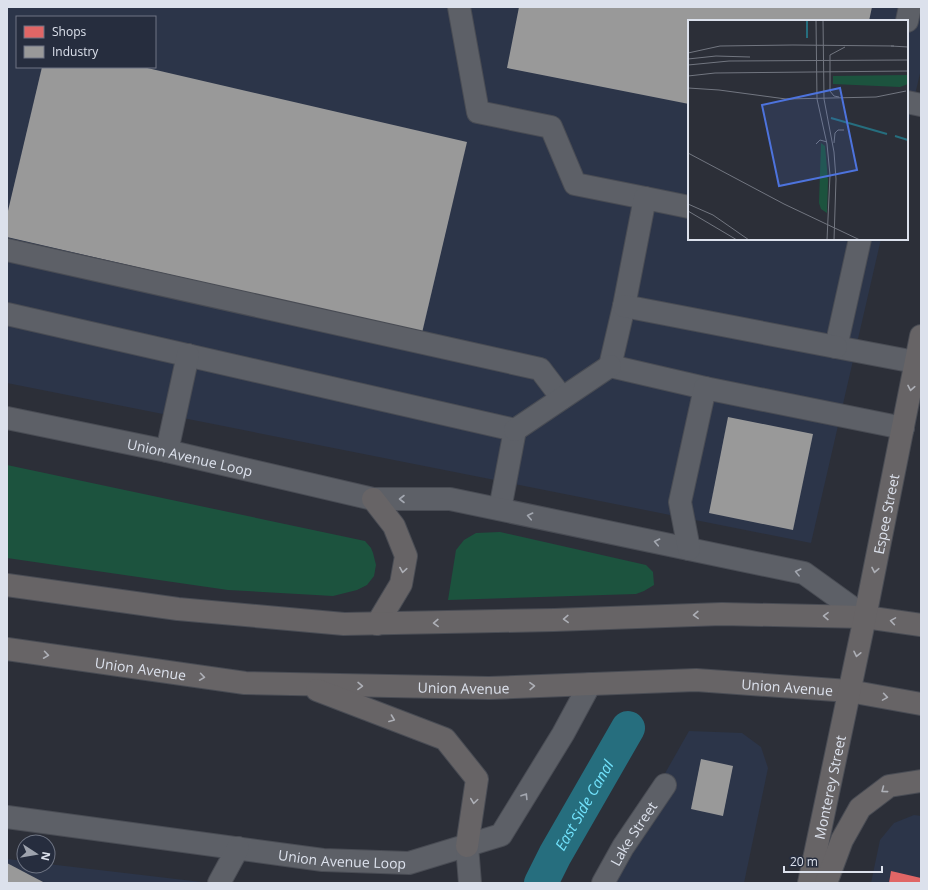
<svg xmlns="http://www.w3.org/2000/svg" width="928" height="890" viewBox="0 0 928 890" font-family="'Open Sans',sans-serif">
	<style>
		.built { fill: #2c3549; fill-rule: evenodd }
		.green { fill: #1c533e }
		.shops { fill: #e06666 }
		.industry { fill: #999 }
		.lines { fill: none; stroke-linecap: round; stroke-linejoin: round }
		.canal { stroke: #266e7e; stroke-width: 34 }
		.minor-casing { stroke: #494c54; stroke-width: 24 }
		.major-casing { stroke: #494c54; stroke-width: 24 }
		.minor { stroke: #5d6067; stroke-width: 22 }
		.major { stroke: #676466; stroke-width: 22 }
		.oneway { stroke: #adafb6 }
		.oneway2 { stroke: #a3a7b0 }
		.labels { text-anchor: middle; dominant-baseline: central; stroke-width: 4; stroke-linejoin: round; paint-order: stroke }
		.street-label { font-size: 14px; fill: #dce1ec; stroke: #262d3e }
		.water-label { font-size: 15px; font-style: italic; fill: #72e3fd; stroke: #262d3e }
		.inset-river { fill: none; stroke: #266e7e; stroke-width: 2 }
		.inset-road { fill: none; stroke: #727680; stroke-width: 1 }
		.view { fill: #4d73dd; fill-opacity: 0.15; stroke: #4d73dd; stroke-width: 2 }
		.inset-edge { fill: none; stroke: #dce1ec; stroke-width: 2 }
	</style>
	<rect width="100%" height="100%" fill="#2c2f38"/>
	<g class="built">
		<path d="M 7,7 L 921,7 L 921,69 L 907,129 L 907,21 L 689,21 L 689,239 L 881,239 L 811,543 L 7,383 ZM 17,17 L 155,17 L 155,67 L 17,67 Z"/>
		<path d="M 689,731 L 742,733 L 761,747 L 768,768 L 744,883 L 603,883 Z"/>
		<path d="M 914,815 L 921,816 L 921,883 L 871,883 L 880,840 L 894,823 Z"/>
		<path d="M 7,859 L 24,861 L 24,866 L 48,866 L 48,864 L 210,883 L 7,883 Z"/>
	</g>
	<g class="green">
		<path d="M 7,465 L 365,541 L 371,548 L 373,553 L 376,565 L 374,576 L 367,585 L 357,590 L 333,596 L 228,590 L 7,558 Z"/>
		<path d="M 500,532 L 646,565 L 653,572 L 654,585 L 644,591 L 636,594 L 448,600 L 456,550 L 464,540 L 476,533 Z"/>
	</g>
	<path class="shops" d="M 891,871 L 921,878 L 921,883 L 889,883 Z"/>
	<g class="industry">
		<path d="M 519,7 L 872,7 L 869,21 L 689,21 L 689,104 L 507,68 Z"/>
		<path d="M 42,67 L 143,67 L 467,142 L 422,333 L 7,237 L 7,215 Z"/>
		<path d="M 728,417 L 813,434 L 793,530 L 709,513 Z"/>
		<path d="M 701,759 L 733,766 L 723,816 L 691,809 Z"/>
		<path d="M 7,863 L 45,883 L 7,883 Z"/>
	</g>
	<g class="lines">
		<path class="canal" id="s1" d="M 541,883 L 555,855 L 628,728"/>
		<g class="minor-casing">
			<g id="minor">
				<path d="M 459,7 L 478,112 L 551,127 L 575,184 L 645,198"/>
				<path d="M 907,21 L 910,7"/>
				<path d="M 907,102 L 921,105"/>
				<path d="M 689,207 L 645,198 L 624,306 L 610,366 L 705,388"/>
				<path d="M 860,239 L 836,347 L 915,362"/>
				<path d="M 7,250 L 540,369 L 562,398"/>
				<path d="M 624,306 L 836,347"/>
				<path d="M 7,314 L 515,430 L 500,509"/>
				<path id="s2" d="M 7,418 L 167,451 L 373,499 L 450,499 L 804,573 L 865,617"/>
				<path d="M 515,430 L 610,366"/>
				<path d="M 167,451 L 188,355"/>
				<path d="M 689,549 L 680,502 L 705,388 L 903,428"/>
				<path id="s3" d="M 7,817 L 323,860 L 409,863 L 501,835 L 563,734 L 590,684"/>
				<path d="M 467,846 L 470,883"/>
				<path d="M 219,883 L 238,848"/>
				<path id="s4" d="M 603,883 L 623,847 L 665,785"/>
			</g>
		</g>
		<g class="major-casing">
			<g id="major">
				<path d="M 373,499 L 394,526 L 406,556 L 401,584 L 377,624"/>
				<path d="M 7,585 L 178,609 L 344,624 L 554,620 L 722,614 L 865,617 L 921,625"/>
				<path id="s5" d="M 7,649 L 245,683 L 489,688 L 696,680 L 849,691 L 921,704"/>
				<path d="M 317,690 L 445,739 L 477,779 L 467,846"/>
				<path id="s6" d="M 809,883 L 865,617 L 921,336"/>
				<path d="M 826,883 L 842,840 L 860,808 L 889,786 L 921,781"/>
			</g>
		</g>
		<use href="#minor" class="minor"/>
		<use href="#major" class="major"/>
	</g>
	<defs><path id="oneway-chevron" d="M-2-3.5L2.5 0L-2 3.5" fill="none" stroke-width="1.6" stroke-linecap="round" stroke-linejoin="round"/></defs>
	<g class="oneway">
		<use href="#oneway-chevron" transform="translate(911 388) rotate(101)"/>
		<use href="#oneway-chevron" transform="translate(403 570) rotate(99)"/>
		<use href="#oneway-chevron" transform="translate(875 570) rotate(101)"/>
		<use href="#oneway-chevron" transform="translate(696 615) rotate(178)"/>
		<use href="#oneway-chevron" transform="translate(826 616) rotate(-179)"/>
		<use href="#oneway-chevron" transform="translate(566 619) rotate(178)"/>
		<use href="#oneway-chevron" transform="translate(893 621) rotate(-171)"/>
		<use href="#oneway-chevron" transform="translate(436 623) rotate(178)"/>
		<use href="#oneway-chevron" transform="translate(857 654) rotate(102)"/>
		<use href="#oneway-chevron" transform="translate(46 655) rotate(8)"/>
		<use href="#oneway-chevron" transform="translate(202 677) rotate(8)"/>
		<use href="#oneway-chevron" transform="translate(360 686) rotate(1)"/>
		<use href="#oneway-chevron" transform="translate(532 686) rotate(-2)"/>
		<use href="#oneway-chevron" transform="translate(885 697) rotate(9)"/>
		<use href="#oneway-chevron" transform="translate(392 719) rotate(21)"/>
		<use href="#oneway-chevron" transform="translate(884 790) rotate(143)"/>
		<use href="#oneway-chevron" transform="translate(474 801) rotate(98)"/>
	</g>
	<g class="oneway2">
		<use href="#oneway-chevron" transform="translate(402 499) rotate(180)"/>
		<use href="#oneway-chevron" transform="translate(530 516) rotate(-168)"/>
		<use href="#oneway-chevron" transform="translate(657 542) rotate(-168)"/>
		<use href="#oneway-chevron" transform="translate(798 572) rotate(-166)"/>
		<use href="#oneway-chevron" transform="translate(525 796) rotate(-58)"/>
	</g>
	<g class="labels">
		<g class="street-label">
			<text stroke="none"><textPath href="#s2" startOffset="187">Union Avenue Loop</textPath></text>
			<text stroke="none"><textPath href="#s6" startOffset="377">Espee Street</textPath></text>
			<text stroke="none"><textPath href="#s5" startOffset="135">Union Avenue</textPath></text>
			<text stroke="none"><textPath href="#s5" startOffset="459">Union Avenue</textPath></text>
			<text stroke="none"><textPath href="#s5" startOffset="783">Union Avenue</textPath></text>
			<text stroke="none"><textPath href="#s6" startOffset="98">Monterey Street</textPath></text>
			<text stroke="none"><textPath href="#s4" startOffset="58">Lake Street</textPath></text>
			<text stroke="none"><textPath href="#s3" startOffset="338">Union Avenue Loop</textPath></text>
		</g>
		<g class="water-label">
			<text stroke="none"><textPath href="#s1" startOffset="89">East Side Canal</textPath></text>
		</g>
	</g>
	<g transform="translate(688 20)">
		<rect width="220" height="220" fill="#2c2f38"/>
		<path d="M 220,55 L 220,64 L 212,67 L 145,64 L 145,56 ZM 133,123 L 137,126 L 140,160 L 139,193 L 133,189 L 131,183 Z" fill="#1c533e"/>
		<path class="inset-river" d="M 119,18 L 119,0M 143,98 L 199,114M 207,116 L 220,120"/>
		<path class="inset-road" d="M 128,0 L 129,79 L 139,124 L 142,155 L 139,220M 135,0 L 136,79 L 146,132 L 148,159 L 146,220M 105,25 L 206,26M 203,26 L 220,27M 0,33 L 32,26 L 105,25M 0,39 L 28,36 L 62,37M 0,45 L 41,41 L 220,40M 0,56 L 27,53 L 220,51M 0,68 L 31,70 L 98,79M 151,77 L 146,76 L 142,71 L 142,35 L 157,27M 98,79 L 188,77 L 218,71M 146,123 L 147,113 L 150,110 L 156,110M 128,124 L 132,120 L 139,122M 0,133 L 96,184 L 172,220M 0,184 L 25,195 L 61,220M 0,191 L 49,220"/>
		<path class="view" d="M 152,68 L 169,150 L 91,166 L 74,85 Z"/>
		<rect width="220" height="220" class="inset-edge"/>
	</g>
	<rect width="928" height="890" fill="none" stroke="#dce1ec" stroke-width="16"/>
	<rect x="16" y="16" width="140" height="52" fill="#262d3e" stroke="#6f7584"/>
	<rect x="24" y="26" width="20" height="12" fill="#e06666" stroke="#6f7584"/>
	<text x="52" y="36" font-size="12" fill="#dce1ec">Shops</text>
	<rect x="24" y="46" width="20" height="12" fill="#999999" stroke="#6f7584"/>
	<text x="52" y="56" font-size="12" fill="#dce1ec">Industry</text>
	<g transform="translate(36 854) rotate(102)"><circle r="19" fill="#262d3e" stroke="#6f7584"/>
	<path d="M0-3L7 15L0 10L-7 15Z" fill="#9ea3ad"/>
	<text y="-6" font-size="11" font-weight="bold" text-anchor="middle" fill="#dce1ec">N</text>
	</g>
	<path d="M784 866v6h98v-6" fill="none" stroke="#dce1ec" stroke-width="2"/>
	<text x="790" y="866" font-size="12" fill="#dce1ec" stroke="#262d3e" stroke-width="3" paint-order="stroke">20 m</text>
</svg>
